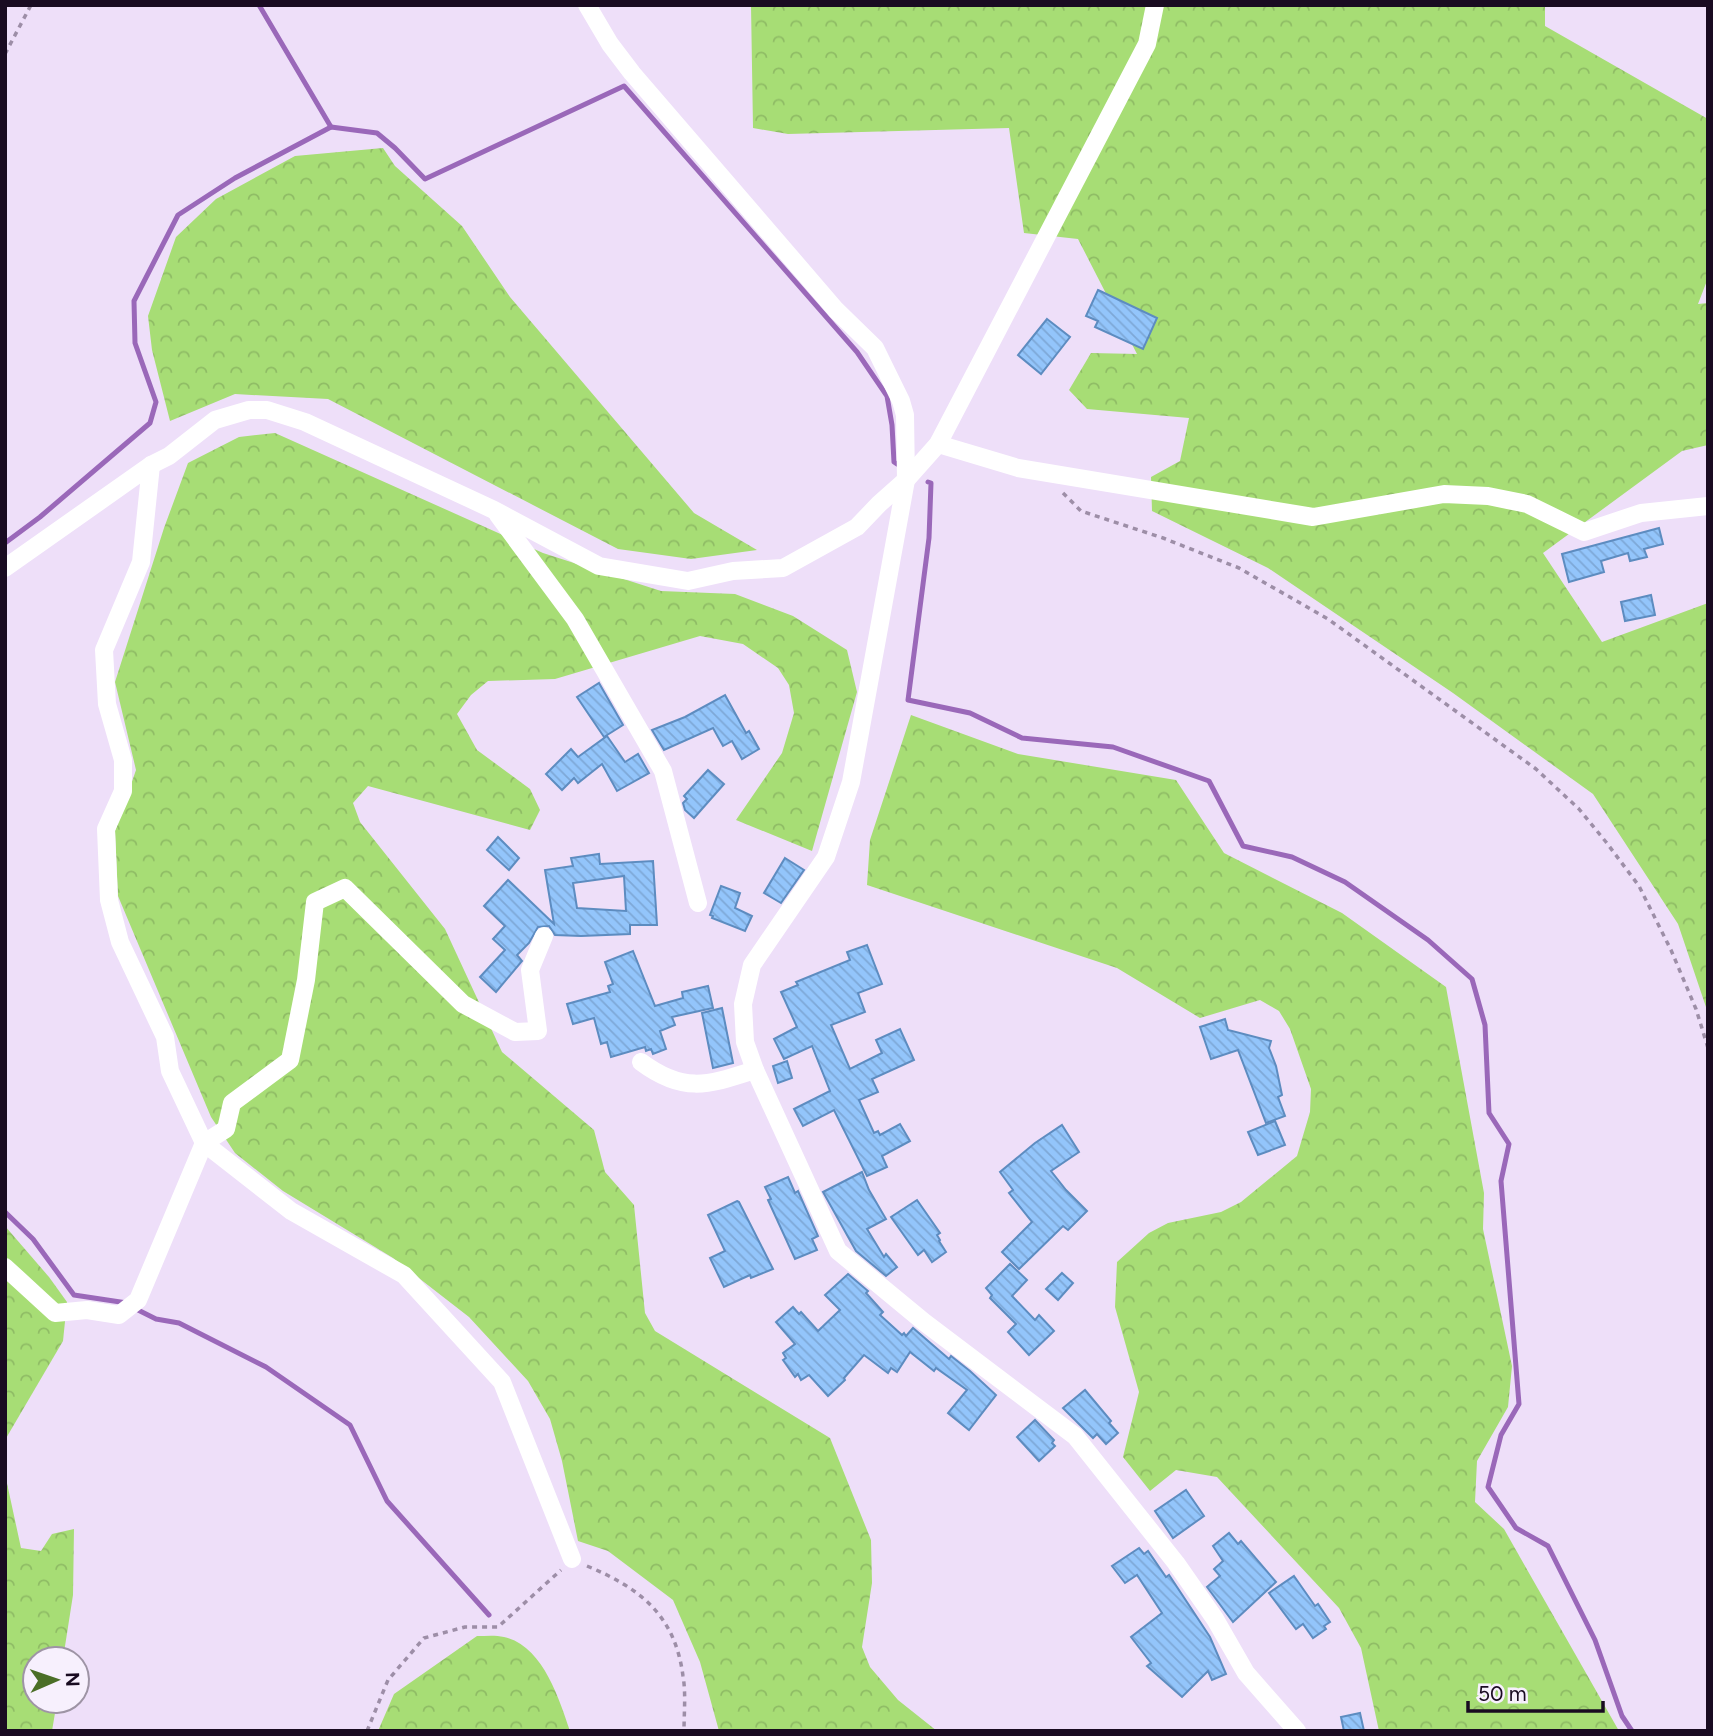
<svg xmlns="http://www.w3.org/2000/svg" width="1713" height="1736" viewBox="0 0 1713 1736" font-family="Figtree,sans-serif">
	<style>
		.forest { fill: url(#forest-crowns) }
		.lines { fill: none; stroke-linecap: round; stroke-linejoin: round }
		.stream { stroke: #9a68b9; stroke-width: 5 }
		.building { fill: url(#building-back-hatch); stroke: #5d8cc0; stroke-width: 2; fill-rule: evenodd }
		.path { stroke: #9d8ea7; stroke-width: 3.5; stroke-dasharray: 5 5; stroke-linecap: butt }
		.street { stroke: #fff; stroke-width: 18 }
	</style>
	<defs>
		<pattern id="forest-crowns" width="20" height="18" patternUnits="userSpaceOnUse" patternTransform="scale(1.75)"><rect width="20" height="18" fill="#a7dd75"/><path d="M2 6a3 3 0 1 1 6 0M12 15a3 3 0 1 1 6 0" fill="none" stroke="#8fbc65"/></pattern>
		<pattern id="building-back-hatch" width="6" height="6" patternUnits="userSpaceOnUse" patternTransform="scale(1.75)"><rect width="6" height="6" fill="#93c5fb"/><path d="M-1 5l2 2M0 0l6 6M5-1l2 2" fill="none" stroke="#7ea8d7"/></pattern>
	</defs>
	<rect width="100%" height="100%" fill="#eedff9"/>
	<g class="forest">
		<path d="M 751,5 L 1545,5 L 1545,26 L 1708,119 L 1708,278 L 1698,304 L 1708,303 L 1708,445 L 1682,451 L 1543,553 L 1602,642 L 1708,603 L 1708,1013 L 1678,924 L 1593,794 L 1453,693 L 1268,568 L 1152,511 L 1151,477 L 1180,461 L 1189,418 L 1087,409 L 1069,390 L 1091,353 L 1137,354 L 1078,239 L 1024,233 L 1009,128 L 788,134 L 753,128 Z"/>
		<path d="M 383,148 L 395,166 L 462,226 L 510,297 L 694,513 L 757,550 L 691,559 L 618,549 L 328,399 L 235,394 L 170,421 L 152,350 L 148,316 L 176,237 L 216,199 L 295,156 Z"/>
		<path d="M 275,433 L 543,553 L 661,591 L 735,594 L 793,616 L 847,650 L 857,692 L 812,851 L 736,820 L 782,753 L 794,713 L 789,685 L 778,668 L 743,644 L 700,636 L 555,679 L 488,681 L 471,695 L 457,714 L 477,750 L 530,789 L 540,810 L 530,830 L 368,786 L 353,803 L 360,822 L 445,929 L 502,1052 L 594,1130 L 605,1172 L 634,1205 L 645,1313 L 655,1331 L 830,1438 L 871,1540 L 872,1583 L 862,1647 L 870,1667 L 898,1700 L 937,1731 L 719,1731 L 700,1662 L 673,1600 L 608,1551 L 578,1541 L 562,1461 L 550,1419 L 528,1381 L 469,1317 L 393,1258 L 283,1191 L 235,1153 L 211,1117 L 118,896 L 115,831 L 136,770 L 115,682 L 164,528 L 188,463 L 239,437 Z"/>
		<path d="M 911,715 L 1018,754 L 1176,780 L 1224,853 L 1342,913 L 1446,987 L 1484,1193 L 1483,1229 L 1512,1366 L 1508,1407 L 1477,1461 L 1475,1502 L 1504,1529 L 1619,1731 L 1379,1731 L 1361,1648 L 1339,1608 L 1217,1477 L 1176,1470 L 1150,1491 L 1123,1457 L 1139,1392 L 1115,1307 L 1117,1262 L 1149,1233 L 1168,1223 L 1221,1212 L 1241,1202 L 1297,1156 L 1310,1112 L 1311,1089 L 1290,1029 L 1279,1011 L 1260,1000 L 1200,1018 L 1117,968 L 867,885 L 870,840 Z"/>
		<path d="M 5,1226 L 49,1277 L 67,1302 L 63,1341 L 5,1440 Z"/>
		<path d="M 5,1474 L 21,1548 L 41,1551 L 52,1534 L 74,1529 L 73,1595 L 63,1659 L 35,1659 L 35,1701 L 57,1701 L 52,1731 L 5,1731 Z"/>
		<path d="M 477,1636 C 486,1636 496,1635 504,1637 C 543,1646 559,1699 570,1731 L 378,1731 L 394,1694 Z"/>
	</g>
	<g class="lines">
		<g class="stream">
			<path d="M 259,5 L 331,127"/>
			<path d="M 928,482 L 931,483 L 929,538 L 908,700 L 970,713 L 1022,738 L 1113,747 L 1209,781 L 1243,846 L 1292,857 L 1345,882 L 1428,940 L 1472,979 L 1485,1025 L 1489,1113 L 1509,1144 L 1501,1181 L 1519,1404 L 1501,1435 L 1488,1487 L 1516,1528 L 1548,1546 L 1595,1640 L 1622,1716 L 1632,1731"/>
			<path d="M 5,543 L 40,517 L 150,423 L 156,402 L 135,343 L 134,301 L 178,215 L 235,178 L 331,127 L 377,133 L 395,148 L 425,179 L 624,86 L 857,352 L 887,396 L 892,425 L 894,462 L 897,464"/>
			<path d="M 5,1212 L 33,1239 L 74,1295 L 127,1303"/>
			<path d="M 138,1310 L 156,1319 L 179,1323 L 266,1367 L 350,1425 L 387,1501 L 489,1615"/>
		</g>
	</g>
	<g class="building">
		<path d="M 1098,290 L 1157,318 L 1143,349 L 1095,327 L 1098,321 L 1086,316 Z"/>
		<path d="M 1047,319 L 1070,337 L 1041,374 L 1018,355 Z"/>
		<path d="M 1659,528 L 1663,544 L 1644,549 L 1647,557 L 1630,561 L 1628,553 L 1601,561 L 1604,572 L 1569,582 L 1562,554 Z"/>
		<path d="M 1651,595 L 1655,615 L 1625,621 L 1621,602 Z"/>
		<path d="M 599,683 L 623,725 L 604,737 L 577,697 Z"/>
		<path d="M 725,695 L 746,733 L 749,731 L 759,749 L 742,759 L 732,741 L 723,746 L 713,728 L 664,750 L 652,730 L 685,717 Z"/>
		<path d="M 607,736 L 625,762 L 638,754 L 649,773 L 617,791 L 602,764 L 578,783 L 574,778 L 562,790 L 546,774 L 571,749 L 578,757 Z"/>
		<path d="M 708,770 L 724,784 L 694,818 L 685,810 L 683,803 L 687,799 L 684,796 Z"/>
		<path d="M 498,837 L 519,858 L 509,870 L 487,850 Z"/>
		<path d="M 599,854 L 600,864 L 653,861 L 657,925 L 630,925 L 630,934 L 581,936 L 555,935 L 549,926 L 538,927 L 529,943 L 517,955 L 522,961 L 496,992 L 480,977 L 505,950 L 493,939 L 505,926 L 484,906 L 508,880 L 554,924 L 545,870 L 573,866 L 571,858 ZM 624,876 L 626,911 L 577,908 L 573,883 Z"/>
		<path d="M 785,858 L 804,870 L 781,903 L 764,893 Z"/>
		<path d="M 721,886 L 740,893 L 735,908 L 752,916 L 745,931 L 712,918 L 713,916 L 710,915 Z"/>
		<path d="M 867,945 L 882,984 L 858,993 L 865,1012 L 831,1025 L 850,1069 L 882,1053 L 876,1040 L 900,1029 L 914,1060 L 872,1079 L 878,1092 L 859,1100 L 874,1133 L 878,1131 L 880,1135 L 900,1124 L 910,1141 L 882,1156 L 887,1167 L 867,1176 L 834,1110 L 803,1126 L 794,1109 L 830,1091 L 812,1046 L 784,1059 L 774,1039 L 797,1027 L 781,992 L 798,985 L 796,982 L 850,960 L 847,952 Z"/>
		<path d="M 633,951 L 655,1006 L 683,998 L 682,992 L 708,986 L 713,1008 L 672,1017 L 675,1025 L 660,1031 L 666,1049 L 653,1054 L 651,1049 L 646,1051 L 645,1047 L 611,1057 L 607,1042 L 601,1044 L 594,1018 L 573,1024 L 567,1004 L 610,992 L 608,986 L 613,984 L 605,962 Z"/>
		<path d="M 722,1008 L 733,1063 L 713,1068 L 702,1013 Z"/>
		<path d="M 1225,1019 L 1228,1030 L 1271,1041 L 1269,1048 L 1276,1066 L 1282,1095 L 1278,1097 L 1285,1116 L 1266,1123 L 1238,1050 L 1211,1059 L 1200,1027 Z"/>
		<path d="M 787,1061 L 792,1078 L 778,1083 L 773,1066 Z"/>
		<path d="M 1275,1121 L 1285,1145 L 1258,1155 L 1248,1132 Z"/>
		<path d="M 1062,1125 L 1079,1152 L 1051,1171 L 1066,1190 L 1087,1211 L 1068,1230 L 1063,1226 L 1019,1269 L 1002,1252 L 1032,1222 L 1009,1193 L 1013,1190 L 1000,1172 L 1035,1143 Z"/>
		<path d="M 862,1172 L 869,1190 L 886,1219 L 867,1229 L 884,1257 L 886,1254 L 897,1267 L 886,1276 L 856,1251 L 823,1192 Z"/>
		<path d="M 788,1177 L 795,1193 L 798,1191 L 818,1236 L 812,1239 L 817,1250 L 795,1259 L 768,1200 L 771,1199 L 765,1187 Z"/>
		<path d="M 917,1200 L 940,1233 L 937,1235 L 940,1240 L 939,1241 L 946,1252 L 932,1262 L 924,1250 L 918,1255 L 891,1217 Z"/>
		<path d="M 737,1201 L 739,1202 L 773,1269 L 751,1278 L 750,1275 L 724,1287 L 710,1258 L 725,1251 L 708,1215 Z"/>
		<path d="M 1010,1264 L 1027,1280 L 1012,1296 L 1035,1320 L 1039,1315 L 1054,1331 L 1029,1355 L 1008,1332 L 1016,1324 L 990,1298 L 992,1295 L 986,1288 Z"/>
		<path d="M 1062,1273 L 1073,1283 L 1058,1300 L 1046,1289 Z"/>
		<path d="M 848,1274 L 868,1291 L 866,1293 L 883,1312 L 880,1315 L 902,1335 L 904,1333 L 906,1336 L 913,1328 L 949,1359 L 951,1356 L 970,1371 L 996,1395 L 969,1430 L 948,1413 L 967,1390 L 936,1368 L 934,1371 L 910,1352 L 897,1372 L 891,1368 L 888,1373 L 864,1355 L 844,1378 L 845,1380 L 828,1396 L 809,1375 L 801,1380 L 798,1374 L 795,1377 L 783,1360 L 786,1358 L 783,1353 L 795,1344 L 776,1322 L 793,1307 L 799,1314 L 801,1312 L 818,1331 L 840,1310 L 825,1295 Z"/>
		<path d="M 1085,1390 L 1111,1421 L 1109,1423 L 1118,1433 L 1106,1444 L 1097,1434 L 1093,1438 L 1063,1408 Z"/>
		<path d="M 1035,1420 L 1054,1440 L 1052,1443 L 1055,1446 L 1039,1461 L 1017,1437 Z"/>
		<path d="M 1186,1490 L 1204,1516 L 1173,1538 L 1155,1511 Z"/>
		<path d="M 1229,1533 L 1238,1544 L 1241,1541 L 1276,1582 L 1233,1622 L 1207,1587 L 1220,1576 L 1214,1569 L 1223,1561 L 1213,1546 Z"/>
		<path d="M 1139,1548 L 1144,1554 L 1148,1551 L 1166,1577 L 1169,1575 L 1210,1637 L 1226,1674 L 1212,1680 L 1208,1671 L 1182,1697 L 1147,1666 L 1151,1663 L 1131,1637 L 1162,1613 L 1137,1575 L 1125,1583 L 1112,1566 Z"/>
		<path d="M 1294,1576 L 1315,1606 L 1318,1604 L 1330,1622 L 1324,1626 L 1326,1629 L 1313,1638 L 1303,1624 L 1296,1629 L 1269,1593 Z"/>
		<path d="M 1360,1713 L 1364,1731 L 1344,1731 L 1341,1717 Z"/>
	</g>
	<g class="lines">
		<g class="path">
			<path d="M 5,54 L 31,5"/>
			<path d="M 1063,493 L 1081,511 L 1163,538 L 1239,568 L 1328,619 L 1536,769 L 1579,809 L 1606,842 L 1639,886 L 1671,950 L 1696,1009 L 1708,1048"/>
			<path d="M 587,1566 C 640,1588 675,1615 683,1676 C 686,1693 684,1713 684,1731"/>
			<path d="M 367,1731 L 388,1680 L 424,1638 L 465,1627 L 498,1627 L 561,1570"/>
		</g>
		<g class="street">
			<path d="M 587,5 L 610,44 L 632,73 L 836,310 L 875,348 L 901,401 L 905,415 L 906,480 L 851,782 L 826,857 L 752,965 L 743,1004 L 745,1042 L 755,1070 L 838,1251 L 924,1322 L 1075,1436 L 1176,1563 L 1215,1619 L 1246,1673 L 1297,1731"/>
			<path d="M 938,444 L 1018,468 L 1313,517 L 1444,494 L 1488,496 L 1527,504 L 1584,532 L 1641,513 L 1708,506"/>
			<path d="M 151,465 L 141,562 L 104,650 L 107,704 L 123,760 L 123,791 L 106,829 L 109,900 L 120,942 L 165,1037 L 170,1071 L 204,1143 L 291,1211 L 404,1275 L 502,1382 L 572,1559"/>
			<path d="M 498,515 L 575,619 L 663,771 L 698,903"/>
			<path d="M 5,568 L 151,465 L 169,456 L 215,420 L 249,410 L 267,410 L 305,422 L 494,510 L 599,566 L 688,581 L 733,571 L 783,568 L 857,527 L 879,504 L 906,480 L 938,444 L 1147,44 L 1155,5"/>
			<path d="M 641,1062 C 684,1094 708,1085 755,1070"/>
			<path d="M 5,1267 L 55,1313 L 87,1310 L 119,1315 L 138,1300 L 204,1143 L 226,1129 L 232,1103 L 290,1060 L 306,980 L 315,902 L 345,888 L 463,1004 L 515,1032 L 538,1031 L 530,970 L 544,936"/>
		</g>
	</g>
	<rect width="1713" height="1736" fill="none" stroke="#190b21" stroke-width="14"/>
	<g transform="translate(56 1680) rotate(88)"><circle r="33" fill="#f7f0fd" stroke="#9e94a5" stroke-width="2"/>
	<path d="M0-5L12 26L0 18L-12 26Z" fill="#4b6e27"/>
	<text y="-10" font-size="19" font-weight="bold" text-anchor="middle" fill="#190b21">N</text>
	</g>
	<path d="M1468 1701v10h135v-10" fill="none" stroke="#190b21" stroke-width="3.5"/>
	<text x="1478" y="1701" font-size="21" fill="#190b21" stroke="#f7f0fd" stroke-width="5" paint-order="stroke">50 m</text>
</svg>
